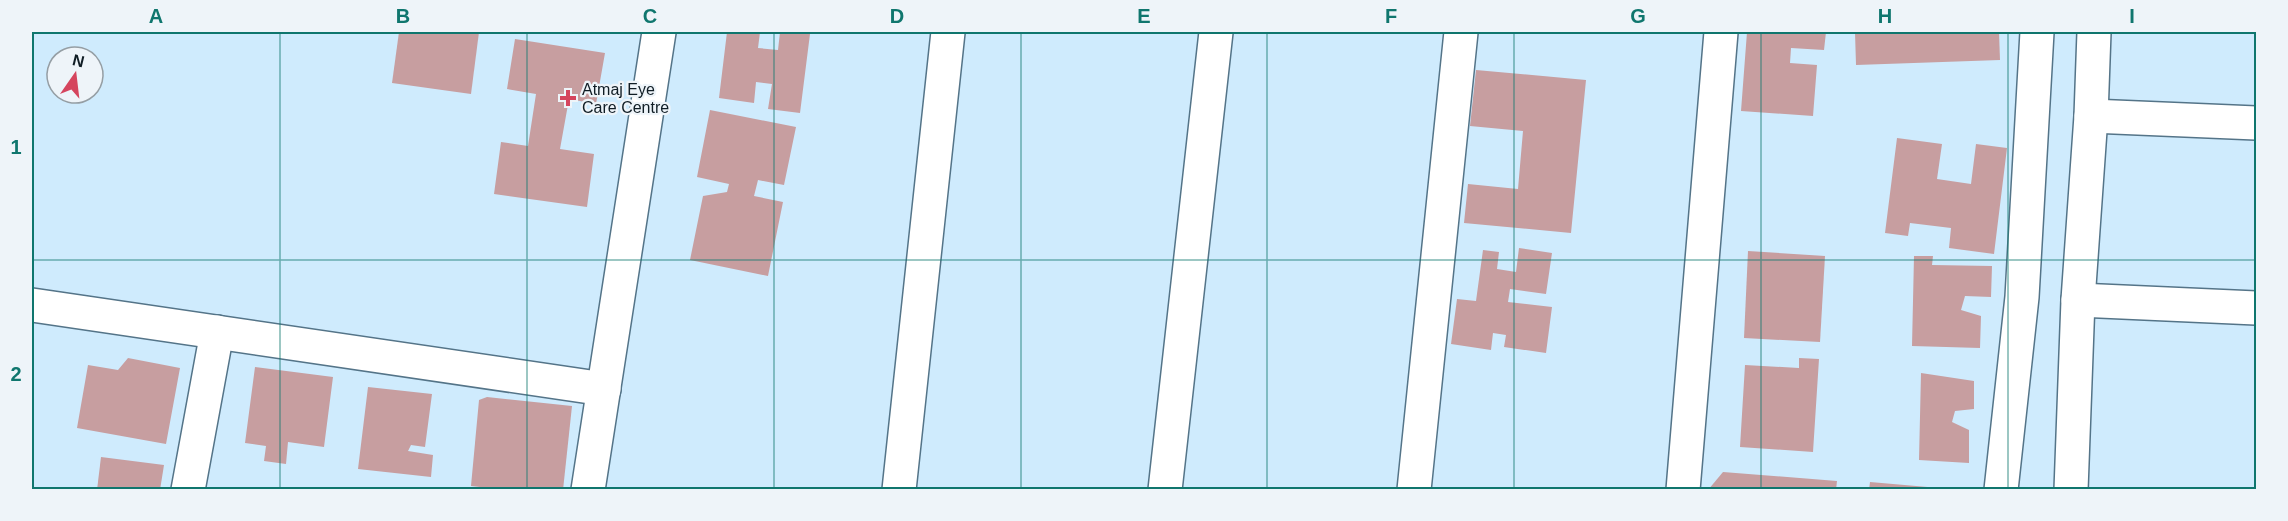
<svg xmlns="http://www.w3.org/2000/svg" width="2288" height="521" viewBox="0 0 2288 521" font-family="Helvetica,sans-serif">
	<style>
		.building { fill: #c79ea0 }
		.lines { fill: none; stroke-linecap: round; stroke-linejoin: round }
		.minor-casing { stroke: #547488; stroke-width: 36 }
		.secondary-casing { stroke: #547488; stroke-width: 36 }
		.minor { stroke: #fff; stroke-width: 33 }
		.secondary { stroke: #fff; stroke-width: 33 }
		.grid { fill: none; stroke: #0f766e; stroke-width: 1.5; stroke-opacity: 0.55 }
		.poi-dot { fill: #d5455e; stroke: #eef4f9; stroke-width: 2 }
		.labels { text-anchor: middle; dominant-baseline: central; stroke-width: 4.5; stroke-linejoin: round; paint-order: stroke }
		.poi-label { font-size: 16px; fill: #101d25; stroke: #eef4f9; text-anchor: start }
		.neatline { fill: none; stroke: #0f766e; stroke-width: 2 }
		.grid-label { font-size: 20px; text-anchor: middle; font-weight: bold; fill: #0f766e }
	</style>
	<rect width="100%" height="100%" fill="#cfebfd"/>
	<g class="building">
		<path d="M 399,32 L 479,32 L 471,94 L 392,83 Z"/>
		<path d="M 727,32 L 760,32 L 758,48 L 778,50 L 780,32 L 810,34 L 800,113 L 768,109 L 772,84 L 756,82 L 754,103 L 719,98 Z"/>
		<path d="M 1747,32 L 1826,32 L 1824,50 L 1791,48 L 1790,63 L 1817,65 L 1813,116 L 1741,111 Z"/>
		<path d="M 1855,32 L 1999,32 L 2000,60 L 1856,65 Z"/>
		<path d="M 515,39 L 605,53 L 596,104 L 569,99 L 560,149 L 594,154 L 587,207 L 494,194 L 501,142 L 528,146 L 536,94 L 507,89 Z"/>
		<path d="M 1476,70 L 1586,80 L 1571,233 L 1464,223 L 1468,184 L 1518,189 L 1523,131 L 1470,126 Z"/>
		<path d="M 710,110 L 796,127 L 784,185 L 758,180 L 754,196 L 783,202 L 768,276 L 690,260 L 703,196 L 727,192 L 729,184 L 697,177 Z"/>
		<path d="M 1897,138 L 1942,144 L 1937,179 L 1971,184 L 1976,144 L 2007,148 L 1994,254 L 1949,248 L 1951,228 L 1910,223 L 1908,236 L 1885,233 Z"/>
		<path d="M 1519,248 L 1552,253 L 1546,294 L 1510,289 L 1508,302 L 1552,307 L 1546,353 L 1504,347 L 1506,335 L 1493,333 L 1491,350 L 1451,344 L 1457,299 L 1476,301 L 1483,250 L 1499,252 L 1497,269 L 1516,272 Z"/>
		<path d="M 1748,251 L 1825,256 L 1820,342 L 1744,338 Z"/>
		<path d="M 1914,256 L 1933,256 L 1932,265 L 1992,266 L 1991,297 L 1965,296 L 1961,310 L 1981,316 L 1980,348 L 1912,346 Z"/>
		<path d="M 128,358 L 180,368 L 166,444 L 77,428 L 88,365 L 118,370 Z"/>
		<path d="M 1799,358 L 1819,359 L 1813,452 L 1740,447 L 1745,365 L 1799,368 Z"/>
		<path d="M 255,367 L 333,377 L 324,447 L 288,442 L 286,464 L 264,461 L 266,446 L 245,443 Z"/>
		<path d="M 1921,373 L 1974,381 L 1974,409 L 1955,411 L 1952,422 L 1969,430 L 1969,463 L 1919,460 Z"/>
		<path d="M 368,387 L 432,394 L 425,447 L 411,445 L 408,451 L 433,455 L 431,477 L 358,469 Z"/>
		<path d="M 487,397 L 572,406 L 563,490 L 507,490 L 471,486 L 479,400 Z"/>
		<path d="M 101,457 L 164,465 L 160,490 L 97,490 Z"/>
		<path d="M 1723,472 L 1837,481 L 1836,490 L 1708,490 Z"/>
		<path d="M 1870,482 L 1939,488 L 1939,490 L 1869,490 Z"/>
	</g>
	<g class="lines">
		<g class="minor-casing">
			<g id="minor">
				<path d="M 2091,116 L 2256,123"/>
				<path d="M 2078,300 L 2256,308"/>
				<path d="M 32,305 L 604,389"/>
				<path d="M 188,490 L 217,332"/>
				<path d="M 588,490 L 659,32"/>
				<path d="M 899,490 L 948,32"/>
				<path d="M 1165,490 L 1216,32"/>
				<path d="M 1414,490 L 1461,32"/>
				<path d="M 1683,490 L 1721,32"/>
			</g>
		</g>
		<g class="secondary-casing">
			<g id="secondary">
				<path d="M 2001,490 L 2022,297 L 2037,32"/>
				<path d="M 2071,490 L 2078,300 L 2091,116 L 2094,32"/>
			</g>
		</g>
		<use href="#minor" class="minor"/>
		<use href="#secondary" class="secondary"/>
	</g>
	<path class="grid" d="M 280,32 L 280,490M 527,32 L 527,490M 774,32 L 774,490M 1021,32 L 1021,490M 1267,32 L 1267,490M 1514,32 L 1514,490M 1761,32 L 1761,490M 2008,32 L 2008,490M 32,260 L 2256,260"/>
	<path class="poi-dot" d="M565 89h6v6h6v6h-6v6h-6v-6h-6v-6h6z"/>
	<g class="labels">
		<g class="poi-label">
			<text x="582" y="89">Atmaj Eye<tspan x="582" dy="18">Care Centre</tspan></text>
		</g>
	</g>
	<rect width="2288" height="521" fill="none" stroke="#eef4f9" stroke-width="66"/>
	<g transform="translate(75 75) rotate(14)"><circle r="28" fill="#eef4f9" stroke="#959ea4" stroke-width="1.5"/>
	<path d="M0-4.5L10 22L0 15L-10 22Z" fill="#d5455e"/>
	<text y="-9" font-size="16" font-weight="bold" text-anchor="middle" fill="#101d25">N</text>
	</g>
	<rect x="33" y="33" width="2222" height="455" class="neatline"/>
	<g class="grid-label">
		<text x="156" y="23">A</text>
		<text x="403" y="23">B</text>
		<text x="650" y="23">C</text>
		<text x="897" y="23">D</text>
		<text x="1144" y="23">E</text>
		<text x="1391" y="23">F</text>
		<text x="1638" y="23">G</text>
		<text x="1885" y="23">H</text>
		<text x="2132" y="23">I</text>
		<text x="16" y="154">1</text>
		<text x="16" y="381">2</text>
	</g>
</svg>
